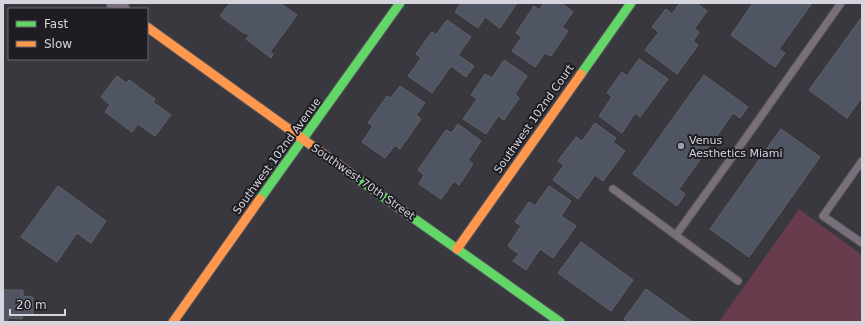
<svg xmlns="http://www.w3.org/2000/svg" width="865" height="325" viewBox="0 0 865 325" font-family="'DejaVu Sans',sans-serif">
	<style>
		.green { fill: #683c4c }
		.building { fill: #4f5562; stroke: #626369 }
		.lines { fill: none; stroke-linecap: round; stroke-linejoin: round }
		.lane-casing { stroke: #55555a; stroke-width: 9 }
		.street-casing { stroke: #55555a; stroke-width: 17 }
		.fast-casing { stroke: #55555a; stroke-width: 11 }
		.slow-casing { stroke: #55555a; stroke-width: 11 }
		.lane { stroke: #796f7a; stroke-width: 7 }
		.street { stroke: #796f7a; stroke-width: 15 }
		.fast { stroke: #63d668; stroke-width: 9 }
		.slow { stroke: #ff974d; stroke-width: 9 }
		.poi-dot { fill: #9f9da5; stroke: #1e1d23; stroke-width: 1.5 }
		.labels { text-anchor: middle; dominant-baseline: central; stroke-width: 4; stroke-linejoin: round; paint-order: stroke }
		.street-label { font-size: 11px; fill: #d6d4dd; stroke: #1e1d23 }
		.poi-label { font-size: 11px; fill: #d6d4dd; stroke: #1e1d23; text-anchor: start }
	</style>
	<rect width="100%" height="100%" fill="#38383e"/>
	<path class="green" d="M 799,209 L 862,255 L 862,318 L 859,322 L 719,322 Z"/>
	<g class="building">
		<path d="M 230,3 L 280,3 L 297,15 L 270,52 L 273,54 L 271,58 L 246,39 L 249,35 L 246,33 L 245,34 L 220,16 Z"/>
		<path d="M 461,3 L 517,3 L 500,28 L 485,17 L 478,28 L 455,12 Z"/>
		<path d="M 544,3 L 561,3 L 573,12 L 562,27 L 568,31 L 551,56 L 545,53 L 535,67 L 512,51 L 522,37 L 516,33 L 534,6 L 539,10 Z"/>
		<path d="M 680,3 L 696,3 L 707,11 L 694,29 L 699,32 L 693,41 L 698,45 L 677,74 L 645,50 L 659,32 L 652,27 L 666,9 L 672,14 Z"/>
		<path d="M 753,3 L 812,3 L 779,49 L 785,53 L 775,67 L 731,35 Z"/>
		<path d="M 862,17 L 862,97 L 847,118 L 809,90 Z"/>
		<path d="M 447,20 L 471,37 L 458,55 L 474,66 L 466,77 L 451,66 L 432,93 L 408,76 L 421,58 L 416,54 L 432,32 L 436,35 Z"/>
		<path d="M 639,59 L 668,79 L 640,117 L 635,113 L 622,133 L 599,116 L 612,97 L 607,93 L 622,72 L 627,76 Z"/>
		<path d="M 504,60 L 527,76 L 515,94 L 519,98 L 504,120 L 498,116 L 486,134 L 463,119 L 477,99 L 471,95 L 485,74 L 492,78 Z"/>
		<path d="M 704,75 L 748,107 L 740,118 L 733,113 L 679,189 L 685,194 L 677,206 L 633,174 Z"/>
		<path d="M 117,76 L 126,83 L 129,80 L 155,99 L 153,102 L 171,115 L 155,136 L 138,124 L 132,132 L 105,112 L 110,105 L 101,97 Z"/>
		<path d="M 400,86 L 425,103 L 416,115 L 421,119 L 400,149 L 395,145 L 385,158 L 362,142 L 373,126 L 368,123 L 387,96 L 391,98 Z"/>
		<path d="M 595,123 L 616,138 L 613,142 L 625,151 L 603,181 L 595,175 L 578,199 L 553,180 L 564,165 L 558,161 L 576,137 L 582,141 Z"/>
		<path d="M 458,124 L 481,141 L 468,160 L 473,164 L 459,185 L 454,181 L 441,199 L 419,184 L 424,175 L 418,170 L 446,130 L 452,133 Z"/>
		<path d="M 781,129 L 820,157 L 749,257 L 710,229 Z"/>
		<path d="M 58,186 L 106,221 L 91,243 L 77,233 L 57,262 L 21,237 Z"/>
		<path d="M 549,186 L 571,201 L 561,216 L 576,226 L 553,258 L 540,249 L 526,270 L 513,261 L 519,254 L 508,246 L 521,226 L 515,222 L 529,202 L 535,206 Z"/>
		<path d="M 581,242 L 633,280 L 611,311 L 558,273 Z"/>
		<path d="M 646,289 L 692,322 L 629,322 L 624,319 Z"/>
		<path d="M 3,290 L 23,290 L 23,296 L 33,297 L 33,314 L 23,314 L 22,319 L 8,318 L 8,322 L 3,322 Z"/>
	</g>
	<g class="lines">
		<g class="lane-casing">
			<g id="lane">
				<path d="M 862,161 L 823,216 L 862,243"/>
				<path d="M 613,189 L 738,281"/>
				<path d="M 676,235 L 745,139 L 841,3"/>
			</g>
		</g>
		<g class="street-casing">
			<path id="street" d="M 114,3 L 122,9"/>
		</g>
		<g class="fast-casing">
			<g id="fast">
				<path d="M 581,74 L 631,3"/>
				<path d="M 354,176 L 560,322"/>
				<path d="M 260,199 L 400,3"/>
			</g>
		</g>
		<g class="slow-casing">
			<g id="slow">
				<path d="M 147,27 L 354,176"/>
				<path d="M 457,249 L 581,74"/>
				<path d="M 173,322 L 260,199"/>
			</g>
		</g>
		<use href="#lane" class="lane"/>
		<use href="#street" class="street"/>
		<use href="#fast" class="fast"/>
		<use href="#slow" class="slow"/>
	</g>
	<circle class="poi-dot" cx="681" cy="146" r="4"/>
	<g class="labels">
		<g class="street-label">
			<text transform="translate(534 119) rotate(-55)">Southwest 102nd Court</text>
			<text transform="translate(277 156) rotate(-54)">Southwest 102nd Avenue</text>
			<text transform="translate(363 182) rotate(35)">Southwest 70th Street</text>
		</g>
		<g class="poi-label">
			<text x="689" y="140">Venus<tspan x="689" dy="13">Aesthetics Miami</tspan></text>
		</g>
	</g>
	<rect width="865" height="325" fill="none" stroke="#d6d4dd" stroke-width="8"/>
	<rect x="8" y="8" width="140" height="52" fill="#1e1d23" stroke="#68666d"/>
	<rect x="16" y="21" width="20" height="6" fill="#63d668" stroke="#68666d"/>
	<text x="44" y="28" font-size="12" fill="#d6d4dd">Fast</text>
	<rect x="16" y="41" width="20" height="6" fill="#ff974d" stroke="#68666d"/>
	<text x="44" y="48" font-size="12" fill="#d6d4dd">Slow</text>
	<path d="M10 309v6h55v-6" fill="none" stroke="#d6d4dd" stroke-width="2"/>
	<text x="16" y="309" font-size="12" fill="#d6d4dd" stroke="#1e1d23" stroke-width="3" paint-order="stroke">20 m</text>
</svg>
